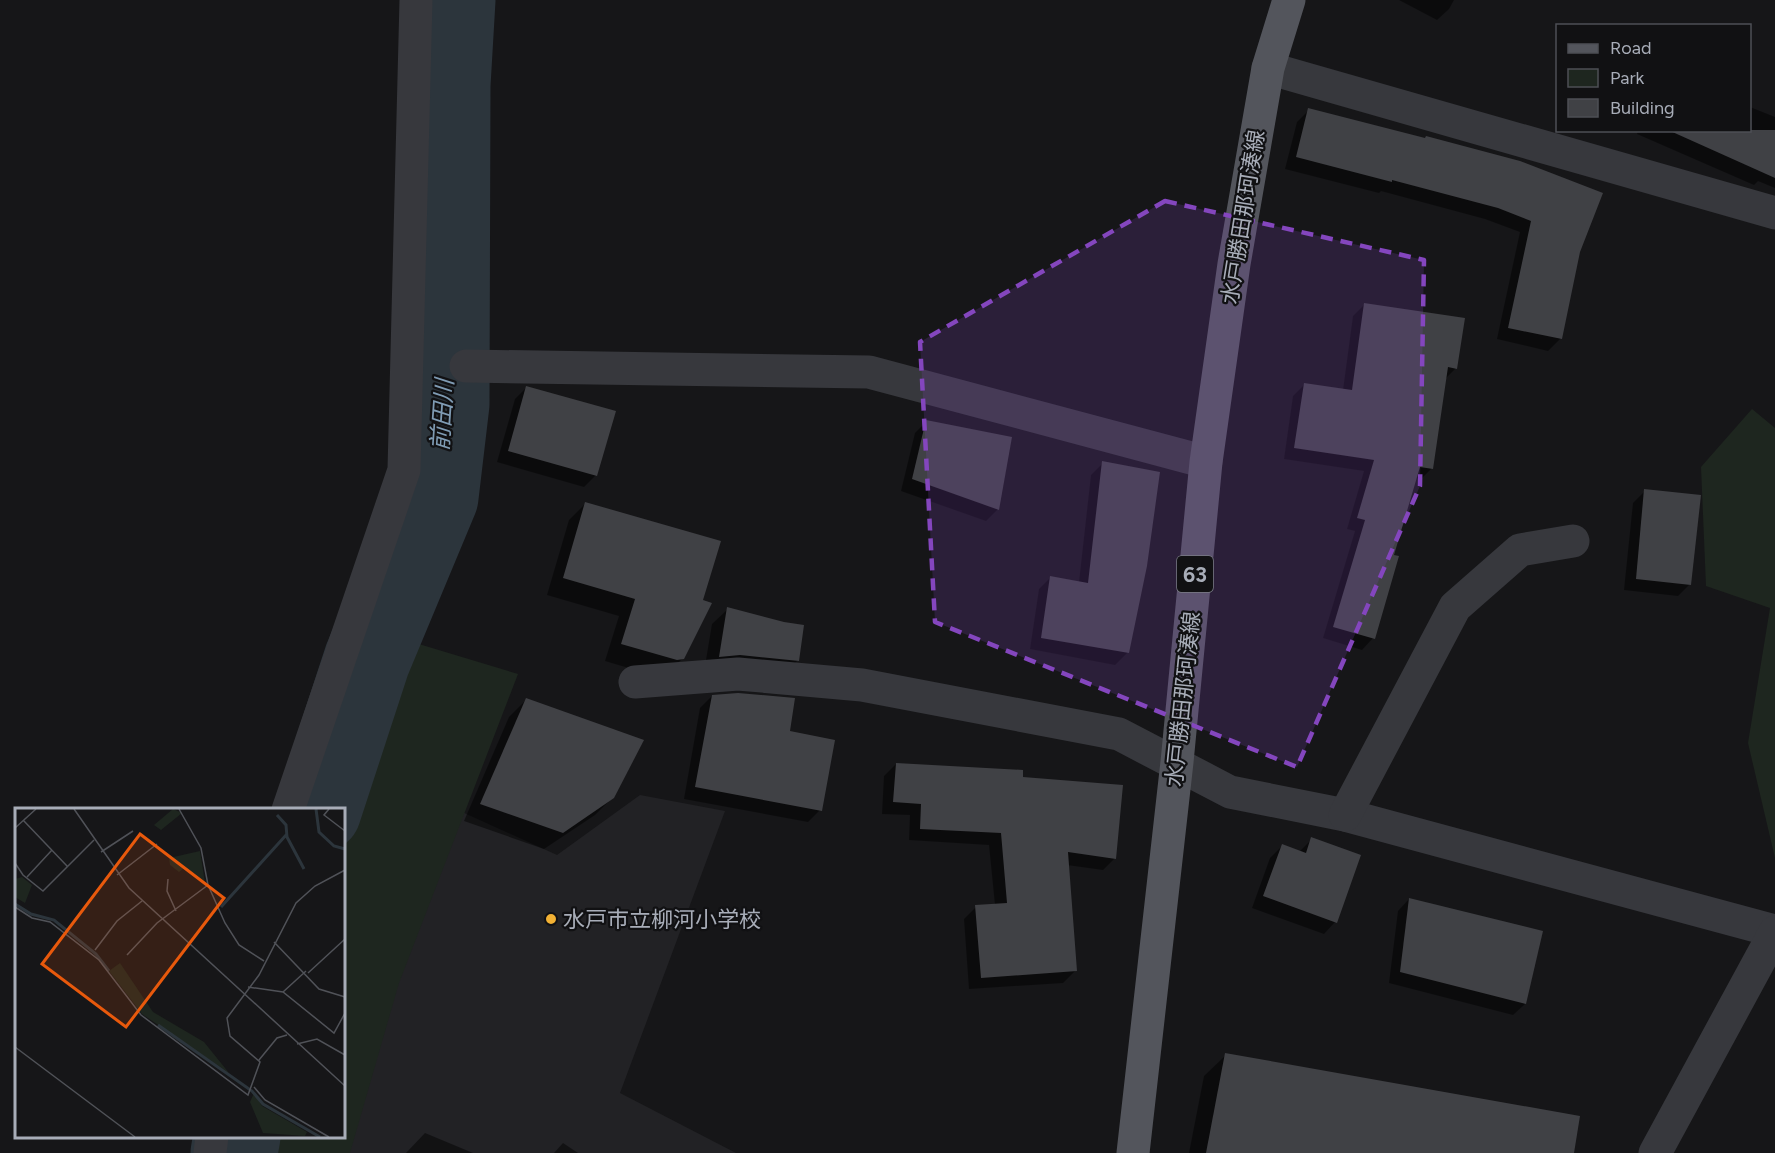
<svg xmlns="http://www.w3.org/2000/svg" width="1775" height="1153" viewBox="0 0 1775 1153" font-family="Figtree,'Noto Sans JP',sans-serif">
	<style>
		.built { fill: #222225 }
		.green { fill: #1e261f }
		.shadow { fill: #0007 }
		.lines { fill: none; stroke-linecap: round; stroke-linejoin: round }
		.river { stroke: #2c353c; stroke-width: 87 }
		.building { fill: #404145 }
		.minor { stroke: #37383d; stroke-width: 33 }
		.major { stroke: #53555c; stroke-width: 33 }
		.marked { fill: #8446be; fill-opacity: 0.2; stroke: #8446be; stroke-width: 4.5; stroke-dasharray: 12 8; stroke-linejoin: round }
		.poi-dot { fill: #f2b134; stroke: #111113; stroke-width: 2 }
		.labels { text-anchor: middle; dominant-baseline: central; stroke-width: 4.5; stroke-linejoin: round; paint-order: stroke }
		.shield { fill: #111113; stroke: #7b7e86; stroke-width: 1.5 }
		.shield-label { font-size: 21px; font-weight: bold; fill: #a8adb8 }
		.street-label { font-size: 22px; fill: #a8adb8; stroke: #111113 }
		.poi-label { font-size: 22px; fill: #a8adb8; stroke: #111113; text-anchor: start }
		.water-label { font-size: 24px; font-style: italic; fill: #7f9bb3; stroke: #111113 }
		.inset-river { fill: none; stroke: #2c353c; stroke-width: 3 }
		.inset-road { fill: none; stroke: #505258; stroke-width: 1.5 }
		.view { fill: #e8590c; fill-opacity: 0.15; stroke: #e8590c; stroke-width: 3 }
		.inset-edge { fill: none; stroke: #a8adb8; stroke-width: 3 }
	</style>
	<rect width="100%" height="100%" fill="#161618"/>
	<path class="built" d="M 640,795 L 725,811 L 620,1093 L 736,1153 L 311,1153 L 344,1136 L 451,807 L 557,855 Z"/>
	<g class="green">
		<path d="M 1752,409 L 1775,428 L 1775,858 L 1748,743 L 1770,608 L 1706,586 L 1701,467 Z"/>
		<path d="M 379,632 L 518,674 L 399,983 L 350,1153 L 236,1153 L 241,1137 L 344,1136 L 344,810 L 330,809 Z"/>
	</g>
	<g class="shadow">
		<path d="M 1399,0 L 1454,0 L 1449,9 L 1437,20 Z"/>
		<path d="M 1750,107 L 1775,117 L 1775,188 L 1758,181 L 1754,185 L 1637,134 L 1638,130 L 1750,130 Z"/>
		<path d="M 1309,110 L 1424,139 L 1579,252 L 1560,339 L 1548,351 L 1497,339 L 1520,232 L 1485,219 L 1381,191 L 1379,193 L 1285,169 L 1297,122 Z"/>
		<path d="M 1364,305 L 1456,368 L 1445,379 L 1432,468 L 1421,479 L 1415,478 L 1392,556 L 1373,638 L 1362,650 L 1323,638 L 1355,531 L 1347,529 L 1364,471 L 1284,459 L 1293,396 L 1304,385 L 1343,390 L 1353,316 Z"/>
		<path d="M 527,387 L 596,475 L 584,487 L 497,462 L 515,399 Z"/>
		<path d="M 927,421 L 998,509 L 986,521 L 901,491 L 915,433 Z"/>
		<path d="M 1103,463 L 1127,653 L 1115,665 L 1030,649 L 1039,589 L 1051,577 L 1079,582 L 1091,475 Z"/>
		<path d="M 1645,491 L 1690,584 L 1678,596 L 1624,590 L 1633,503 Z"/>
		<path d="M 586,503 L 682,659 L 665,676 L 659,677 L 605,661 L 619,616 L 547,595 L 569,520 Z"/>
		<path d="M 728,609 L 798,660 L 782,676 L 704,672 L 712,624 Z"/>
		<path d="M 712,696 L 789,733 L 820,810 L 808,822 L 684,799 L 700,708 Z"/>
		<path d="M 526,700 L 613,797 L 595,815 L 544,849 L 464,821 L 509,717 Z"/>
		<path d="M 896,764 L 1021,778 L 1115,858 L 1103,870 L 1067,865 L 1075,971 L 1063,983 L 969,989 L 964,919 L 976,907 L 995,905 L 989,845 L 909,840 L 910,815 L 882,814 L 884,776 Z"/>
		<path d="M 1312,839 L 1335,922 L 1324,934 L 1252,908 L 1270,858 L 1282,846 L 1300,851 Z"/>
		<path d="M 1409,899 L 1525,1004 L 1513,1015 L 1389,983 L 1398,911 Z"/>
		<path d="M 1226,1055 L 1573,1153 L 1189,1153 L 1204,1076 Z"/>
		<path d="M 425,1133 L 473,1153 L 406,1153 Z"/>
		<path d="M 563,1143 L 578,1153 L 554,1153 Z"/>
	</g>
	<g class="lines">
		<g class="river">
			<path d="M 318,810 L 367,660 L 435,497 L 446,404 L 447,85 L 452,0"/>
			<path d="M 234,1153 L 237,1136"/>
		</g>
	</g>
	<g class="building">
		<path d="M 1308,108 L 1425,138 L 1426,136 L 1520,161 L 1603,193 L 1580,252 L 1562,339 L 1508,328 L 1531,221 L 1498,208 L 1392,180 L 1392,182 L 1296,157 Z"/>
		<path d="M 1668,130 L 1775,130 L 1775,178 Z"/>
		<path d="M 1364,303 L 1465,318 L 1457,369 L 1448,367 L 1433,469 L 1420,467 L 1394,555 L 1399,556 L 1375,639 L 1333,627 L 1365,520 L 1357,518 L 1374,460 L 1294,448 L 1304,383 L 1352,390 Z"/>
		<path d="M 526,386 L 616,411 L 597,476 L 508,451 Z"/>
		<path d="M 926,420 L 1012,437 L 999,510 L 912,479 Z"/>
		<path d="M 1102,461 L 1160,472 L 1147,566 L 1129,653 L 1041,638 L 1050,576 L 1088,583 Z"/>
		<path d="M 1644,489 L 1701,495 L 1691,585 L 1636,579 Z"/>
		<path d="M 585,502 L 721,541 L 703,600 L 712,603 L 684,659 L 677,660 L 621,644 L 635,599 L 563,578 Z"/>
		<path d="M 727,607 L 784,622 L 804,625 L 799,661 L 740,655 L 719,657 Z"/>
		<path d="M 738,693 L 795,698 L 790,731 L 835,740 L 822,811 L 695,787 L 712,695 Z"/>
		<path d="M 526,698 L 644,740 L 614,798 L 563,833 L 480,804 Z"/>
		<path d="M 896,763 L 1023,770 L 1023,777 L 1123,785 L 1116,859 L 1068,852 L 1077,971 L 981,978 L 975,905 L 1007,903 L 1001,833 L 920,829 L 921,804 L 893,802 Z"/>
		<path d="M 1311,837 L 1361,855 L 1337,923 L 1263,896 L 1282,844 L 1306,853 Z"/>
		<path d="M 1409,898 L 1543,931 L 1526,1004 L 1400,972 Z"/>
		<path d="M 1225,1053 L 1580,1116 L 1574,1153 L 1206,1153 Z"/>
	</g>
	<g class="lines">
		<g class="minor">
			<path d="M 1268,68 L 1775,213"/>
			<path d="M 466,366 L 869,372 L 1206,462"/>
			<path d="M 635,682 L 738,674 L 862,685 L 1119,734 L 1230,792 L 1345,815 L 1775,931"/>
			<path d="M 288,810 L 404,470 L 416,0"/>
			<path d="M 1345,815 L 1455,607 L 1520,550 L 1573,541"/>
			<path d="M 210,1153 L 212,1136"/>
			<path d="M 1655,1153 L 1775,932"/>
		</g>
		<path class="major" d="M 1133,1153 L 1177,762 L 1206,462 L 1234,264 L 1268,68 L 1289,0"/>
	</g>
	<path class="marked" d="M 1165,201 L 1424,260 L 1420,486 L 1297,767 L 935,622 L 920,342 Z"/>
	<circle class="poi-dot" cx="551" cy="919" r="6"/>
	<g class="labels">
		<rect class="shield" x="1177" y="556" width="36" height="36" rx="4.5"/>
		<g class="shield-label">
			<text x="1195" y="574">63</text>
		</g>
		<g class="street-label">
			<text transform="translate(1243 217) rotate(-81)">水戸勝田那珂湊線</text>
			<text transform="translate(1183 699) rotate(-84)">水戸勝田那珂湊線</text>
		</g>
		<g class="poi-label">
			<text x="563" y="919">水戸市立柳河小学校</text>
		</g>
		<g class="water-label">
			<text transform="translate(442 415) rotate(-86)">前田川</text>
		</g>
	</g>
	<g transform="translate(15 808)">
		<rect width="330" height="330" fill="#161618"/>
		<path d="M 158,1 L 167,5 L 146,22 L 139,17 ZM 185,43 L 190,75 L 169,60 L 164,64 L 155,57 L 154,50 ZM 7,69 L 17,77 L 10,95 L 0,89 L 0,71 ZM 105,155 L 138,204 L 189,234 L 214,265 L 127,206 L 94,163 ZM 239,285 L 247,298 L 292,324 L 290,328 L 248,325 L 235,294 Z" fill="#1e261f"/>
		<path class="inset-river" d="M 301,1 L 304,24 L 319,38 L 330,41M 262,7 L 271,17 L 272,29 L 289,61M 0,96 L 16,106 L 39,112 L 81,146 L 94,163M 206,99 L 272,26M 143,217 L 237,283 L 248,296 L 305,329"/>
		<path class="inset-road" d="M 59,1 L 114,80 L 330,278M 164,1 L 186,40 L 193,77 L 210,115 L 224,137 L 249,153M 314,1 L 309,7 L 330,23M 8,12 L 52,58M 0,20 L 21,1M 86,44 L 118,23M 0,55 L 8,67 L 28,83 L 79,32M 102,67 L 142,36M 12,69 L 37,42M 153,71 L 152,83 L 161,103M 0,99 L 17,110 L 35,114 L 84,152 L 126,207 L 233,287 L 245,254 L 215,228 L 212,210 L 244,167 L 281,95 L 300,78 L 330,62M 259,134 L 304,181 L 330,189M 80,142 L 102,113 L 127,93M 112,147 L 142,115 L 193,77M 293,165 L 330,131M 233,179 L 268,184 L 319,225 L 330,205M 268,184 L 291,163M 282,236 L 302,231 L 330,247M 0,239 L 120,329M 244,252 L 262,230 L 272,227M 239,279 L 250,292 L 314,329"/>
		<path class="view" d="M 125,26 L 209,90 L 111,219 L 27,156 Z"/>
		<rect width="330" height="330" class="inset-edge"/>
	</g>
	<rect x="1556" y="24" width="195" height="108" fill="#111113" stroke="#4d4f55" stroke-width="1.5"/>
	<rect x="1568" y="44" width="30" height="9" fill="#53555c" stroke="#4d4f55" stroke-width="1.5"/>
	<text x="1610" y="54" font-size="18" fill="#a8adb8">Road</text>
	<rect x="1568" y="69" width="30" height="18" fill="#1e261f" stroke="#4d4f55" stroke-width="1.5"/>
	<text x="1610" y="84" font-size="18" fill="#a8adb8">Park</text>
	<rect x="1568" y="99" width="30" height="18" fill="#404145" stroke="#4d4f55" stroke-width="1.5"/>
	<text x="1610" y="114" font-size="18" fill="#a8adb8">Building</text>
</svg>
